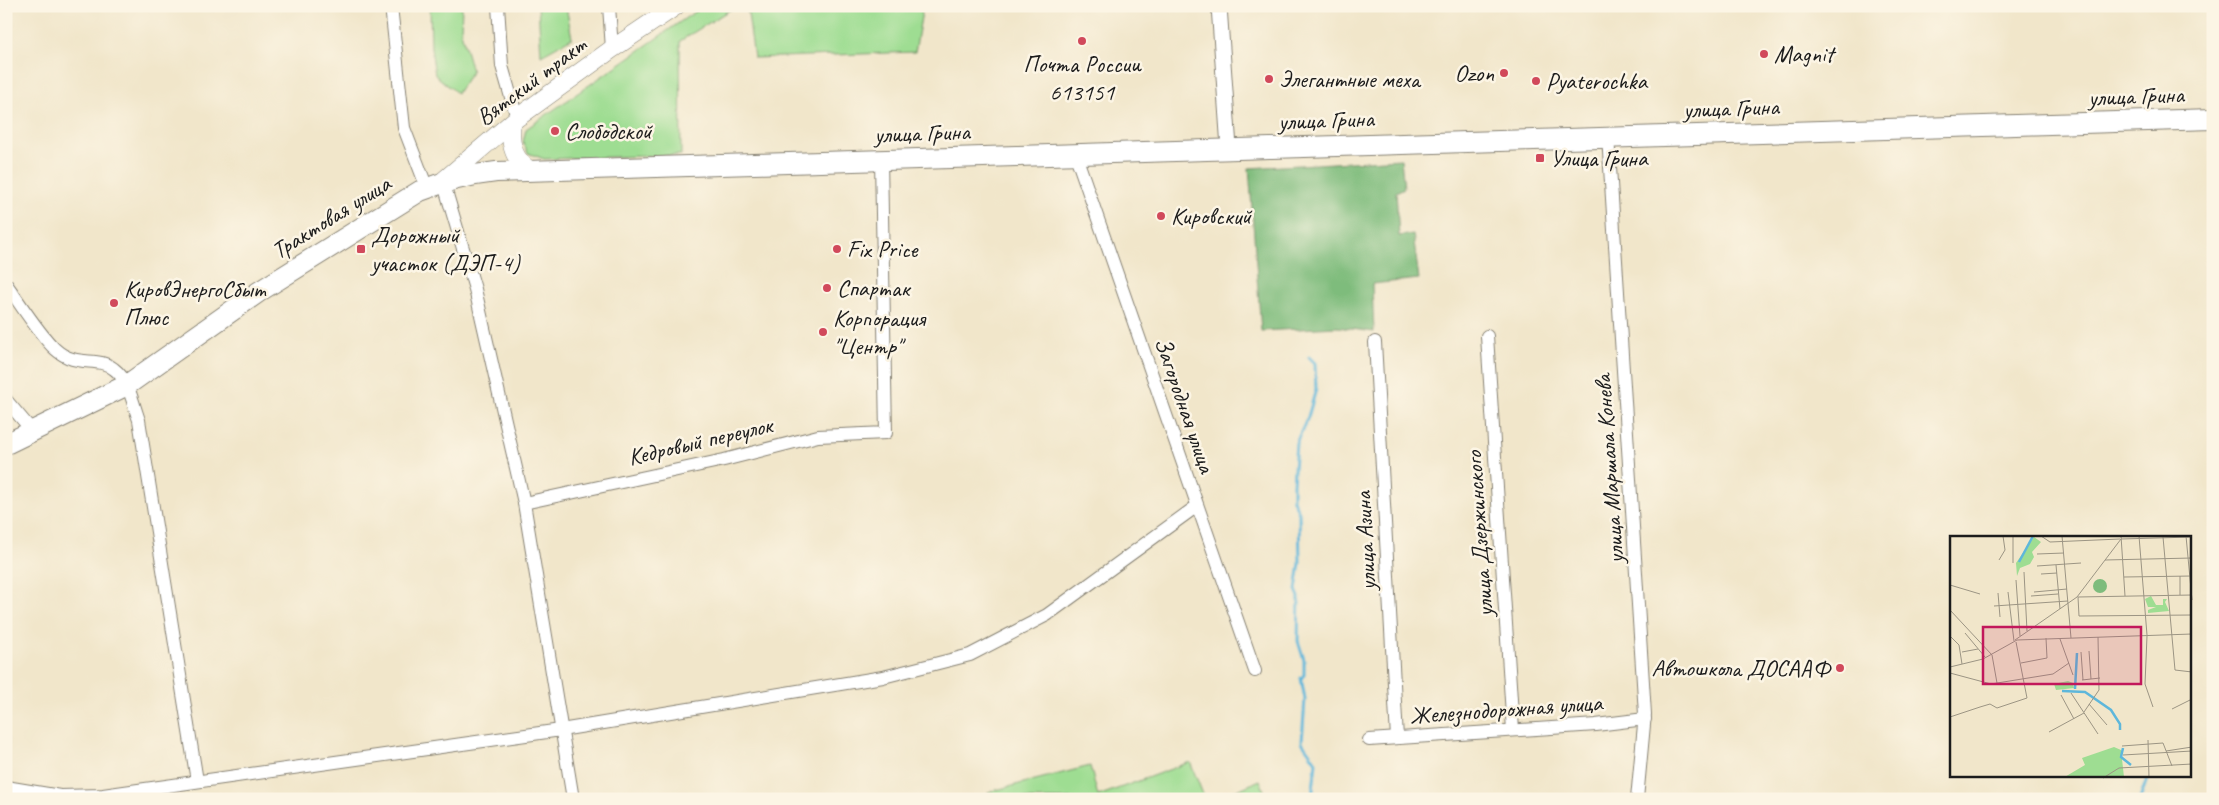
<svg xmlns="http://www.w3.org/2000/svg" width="2219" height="805" viewBox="0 0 2219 805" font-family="Caveat,sans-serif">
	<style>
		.green { fill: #9edd92; stroke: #5d7c57 }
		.forest { fill: #7ebc7c; stroke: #4d6c4c }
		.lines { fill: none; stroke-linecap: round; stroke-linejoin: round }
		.stream { stroke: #5eb7db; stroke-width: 3 }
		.minor-casing { stroke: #868173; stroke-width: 14 }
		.tertiary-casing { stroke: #868173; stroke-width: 17 }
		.secondary-casing { stroke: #868173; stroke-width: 19 }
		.trunk-casing { stroke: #868173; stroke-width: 22 }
		.minor { stroke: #fff; stroke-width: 12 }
		.tertiary { stroke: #fff; stroke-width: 15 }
		.secondary { stroke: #fff; stroke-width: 18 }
		.trunk { stroke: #fff; stroke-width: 20 }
		.poi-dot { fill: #d1495b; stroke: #fcf5e5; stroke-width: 2 }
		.labels { text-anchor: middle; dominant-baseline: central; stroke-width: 5; stroke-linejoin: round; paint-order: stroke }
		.poi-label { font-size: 24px; fill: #1c1c1c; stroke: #fcf5e5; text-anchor: start }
		.street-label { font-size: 24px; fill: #1c1c1c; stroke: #fcf5e5 }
		.inset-river { fill: none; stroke: #5eb7db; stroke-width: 2.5 }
		.inset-road { fill: none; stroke: #9c9584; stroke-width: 1 }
		.view { fill: #c2185b; fill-opacity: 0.15; stroke: #c2185b; stroke-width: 2.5 }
		.inset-edge { fill: none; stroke: #1c1c1c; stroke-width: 2.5 }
	</style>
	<rect width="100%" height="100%" fill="#fcf5e5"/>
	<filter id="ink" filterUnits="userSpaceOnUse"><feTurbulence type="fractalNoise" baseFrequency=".02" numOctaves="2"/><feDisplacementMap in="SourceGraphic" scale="10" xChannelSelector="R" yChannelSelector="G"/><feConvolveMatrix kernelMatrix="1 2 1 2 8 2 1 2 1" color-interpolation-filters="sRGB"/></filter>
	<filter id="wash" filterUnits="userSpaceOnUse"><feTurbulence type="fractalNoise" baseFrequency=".0096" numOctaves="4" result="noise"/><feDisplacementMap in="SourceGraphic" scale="20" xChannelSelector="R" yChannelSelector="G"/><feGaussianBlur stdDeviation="1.12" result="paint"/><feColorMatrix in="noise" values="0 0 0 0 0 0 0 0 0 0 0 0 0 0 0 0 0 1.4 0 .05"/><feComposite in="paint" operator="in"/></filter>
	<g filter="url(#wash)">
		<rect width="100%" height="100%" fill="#f1e6ca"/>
		<g class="green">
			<path d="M 430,6 L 462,6 L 461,32 L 472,71 L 457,93 L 435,75 L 431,48 Z"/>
			<path d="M 538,6 L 566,6 L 572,38 L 541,55 Z"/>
			<path d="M 703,6 L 736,6 L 680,41 L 681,155 L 544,159 L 528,153 L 523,142 L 526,129 Z"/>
			<path d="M 747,6 L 923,6 L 915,52 L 754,58 Z"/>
			<path d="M 1190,762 L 1205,799 L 990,799 L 988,792 L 1090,766 L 1098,796 Z"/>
			<path d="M 1260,780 L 1267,799 L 1217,799 Z"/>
		</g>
		<path class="forest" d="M 1401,159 L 1404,188 L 1396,192 L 1399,236 L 1413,234 L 1419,279 L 1372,284 L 1374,332 L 1337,327 L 1261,331 L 1249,168 Z"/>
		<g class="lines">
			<g class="stream">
				<path d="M 1309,357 L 1315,363 L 1316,389 L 1308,417 L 1296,443 L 1293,484 L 1293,500 L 1299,513 L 1300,563 L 1296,590 L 1299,597 L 1298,641 L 1304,660 L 1304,675 L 1301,678 L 1305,699 L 1302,742 L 1316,762 L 1312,799"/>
				<path d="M 2140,799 L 2148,776"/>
			</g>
		</g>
	</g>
	<g filter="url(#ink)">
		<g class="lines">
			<g class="minor-casing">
				<g id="minor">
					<path d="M 391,6 L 404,128 L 427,188"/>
					<path d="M 498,6 L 502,66 L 517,118"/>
					<path d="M 609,6 L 612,49"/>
					<path d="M 1608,136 L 1645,714 L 1637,799"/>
					<path d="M 1075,153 L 1255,671"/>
					<path d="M 443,181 L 475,289 L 524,503 L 573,799"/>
					<path d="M 6,284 C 20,303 38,333 55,349 C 77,369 97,355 114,369 C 129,380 133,404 139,420 L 197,781"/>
					<path d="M 1487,336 L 1513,730"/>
					<path d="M 1375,342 L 1397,738"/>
					<path d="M 6,400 L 34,433"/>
					<path d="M 524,503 L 724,460 L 818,436 L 886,433 L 881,159"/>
					<path d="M 1369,740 L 1596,725 L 1645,719"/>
					<path d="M 6,787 L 60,796 L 103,795 L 561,730 L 883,677 L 970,655 L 1047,615 L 1197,506"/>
				</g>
			</g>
			<g class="tertiary-casing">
				<path id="tertiary" d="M 1219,6 L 1229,148"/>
			</g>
			<g class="secondary-casing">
				<g id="secondary">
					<path d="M 512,123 C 509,143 513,160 531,171"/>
					<path d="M 443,181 L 517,118 L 612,49 L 676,6"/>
				</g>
			</g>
			<g class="trunk-casing">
				<path id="trunk" d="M 6,444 L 127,385 L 260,291 L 420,191 C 445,181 469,175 496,172 L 2213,119"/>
			</g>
			<use href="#minor" class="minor"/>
			<use href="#tertiary" class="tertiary"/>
			<use href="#secondary" class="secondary"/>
			<use href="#trunk" class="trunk"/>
		</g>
	</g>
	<g class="poi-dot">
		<circle cx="1082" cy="41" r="5"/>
		<circle cx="1764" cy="54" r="5"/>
		<circle cx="1504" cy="73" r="5"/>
		<circle cx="1269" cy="79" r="5"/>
		<circle cx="1536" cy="81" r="5"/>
		<circle cx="555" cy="131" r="5"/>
		<rect x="1535" y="153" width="10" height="10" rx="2.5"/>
		<circle cx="1161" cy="216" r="5"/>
		<rect x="356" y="244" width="10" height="10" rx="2.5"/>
		<circle cx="837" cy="249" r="5"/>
		<circle cx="827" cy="288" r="5"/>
		<circle cx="114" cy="303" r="5"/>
		<circle cx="823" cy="332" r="5"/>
		<circle cx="1840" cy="668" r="5"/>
	</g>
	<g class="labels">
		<g class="poi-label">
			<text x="1774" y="54">Magnit</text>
			<text x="1082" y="64" text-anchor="middle">Почта России<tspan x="1082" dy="28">613151</tspan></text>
			<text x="1494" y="73" text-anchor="end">Ozon</text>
			<text x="1279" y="79">Элегантные меха</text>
			<text x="1546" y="81">Pyaterochka</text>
			<text x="565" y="131">Слободской</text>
			<text x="1550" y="158">Улица Грина</text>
			<text x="1171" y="216">Кировский</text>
			<text x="371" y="235">Дорожный<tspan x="371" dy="28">участок (ДЭП-4)</tspan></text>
			<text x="847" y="249">Fix Price</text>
			<text x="837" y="288">Спартак</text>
			<text x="124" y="289">КировЭнергоСбыт<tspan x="124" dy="28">Плюс</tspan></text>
			<text x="833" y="318">Корпорация<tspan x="833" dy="28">"Центр"</tspan></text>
			<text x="1830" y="668" text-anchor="end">Автошкола ДОСААФ</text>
		</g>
		<g class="street-label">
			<text transform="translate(531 81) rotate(-37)">Вятский тракт</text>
			<text transform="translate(2136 96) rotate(-2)">улица Грина</text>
			<text transform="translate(1731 108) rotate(-2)">улица Грина</text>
			<text transform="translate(1326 120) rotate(-2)">улица Грина</text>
			<text transform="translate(922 133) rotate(-2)">улица Грина</text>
			<text transform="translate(331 217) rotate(-32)">Трактовая улица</text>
			<text transform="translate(1185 405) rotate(71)">Загородная улица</text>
			<text transform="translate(700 441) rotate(-13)">Кедровый переулок</text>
			<text transform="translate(1609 469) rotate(-94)">улица Маршала Конева</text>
			<text transform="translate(1479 534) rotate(-94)">улица Дзержинского</text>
			<text transform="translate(1365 541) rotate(-93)">улица Азина</text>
			<text transform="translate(1506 709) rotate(-4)">Железнодорожная улица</text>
		</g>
	</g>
	<g transform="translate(1950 536)">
		<rect width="241" height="241" fill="#f1e6ca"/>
		<path d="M 84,1 L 91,6 L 82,16 L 84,21 L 80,28 L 70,32 L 67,40 L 66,27 ZM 201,60 L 206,69 L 213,69 L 213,63 L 217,63 L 215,66 L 219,75 L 198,77 L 198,74 L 206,71 L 198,71 L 195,63 ZM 118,145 L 123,147 L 124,152 L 106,154 L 104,148 ZM 164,211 L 171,214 L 174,241 L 113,242 L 135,229 L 132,222 Z" fill="#9edd92"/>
		<path d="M143 50a7 7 0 1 1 14 0a7 7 0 1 1-14 0Z" fill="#7ebc7c"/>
		<path class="inset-river" d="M 69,26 L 83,0M 125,153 L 127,117M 112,155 L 135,156 L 161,174 L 170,188 L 170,194M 173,212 L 171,221 L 181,229"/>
		<path class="inset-road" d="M 91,0 L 100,6 L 170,3M 112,0 L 121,102M 171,0 L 175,60M 189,0 L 197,99M 236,0 L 242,64M 213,1 L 225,134 L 242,136M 87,18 L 114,17M 49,24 L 55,14 L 53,0M 155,24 L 242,22M 63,27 L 63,0M 106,29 L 110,73M 87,30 L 131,27M 74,36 L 77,95M 91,38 L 107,37M 174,41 L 242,40M 66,44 L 70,100M 0,49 L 30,58M 58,56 L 64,105M 84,56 L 117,53M 48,57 L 50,81M 230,59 L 230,40M 81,60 L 108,58M 128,61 L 129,80 L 242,79M 128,61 L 242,59M 44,70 L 118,65M 0,74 L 42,119 L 47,147M 15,97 L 35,121M 0,100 L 9,109 L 12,128M 197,100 L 195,148 L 203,171M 110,103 L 123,139M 65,104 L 127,61 L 171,3 L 242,1M 139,115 L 141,143M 12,116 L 28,113M 131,116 L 133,144M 71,127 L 97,122 L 96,102M 0,131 L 33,123 L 67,104 L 242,98M 0,137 L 41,148 L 103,138 L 119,127M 132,144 L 150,142M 121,157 L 148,198M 111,159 L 124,183M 139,168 L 157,189M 222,173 L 242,163M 134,176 L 149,154 L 148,101M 0,181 L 30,171 L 40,168 L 47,172 L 77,162 L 66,106M 99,196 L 134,177M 198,204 L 199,242M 172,210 L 213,207 L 222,230M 216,215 L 242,211M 173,219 L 242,215M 153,242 L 169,232 L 242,228"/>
		<path class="view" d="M 33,91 L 191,91 L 191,148 L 33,148 Z"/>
		<rect width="241" height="241" class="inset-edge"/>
	</g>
	<rect width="2219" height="805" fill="none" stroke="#fcf5e5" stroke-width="25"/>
</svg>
